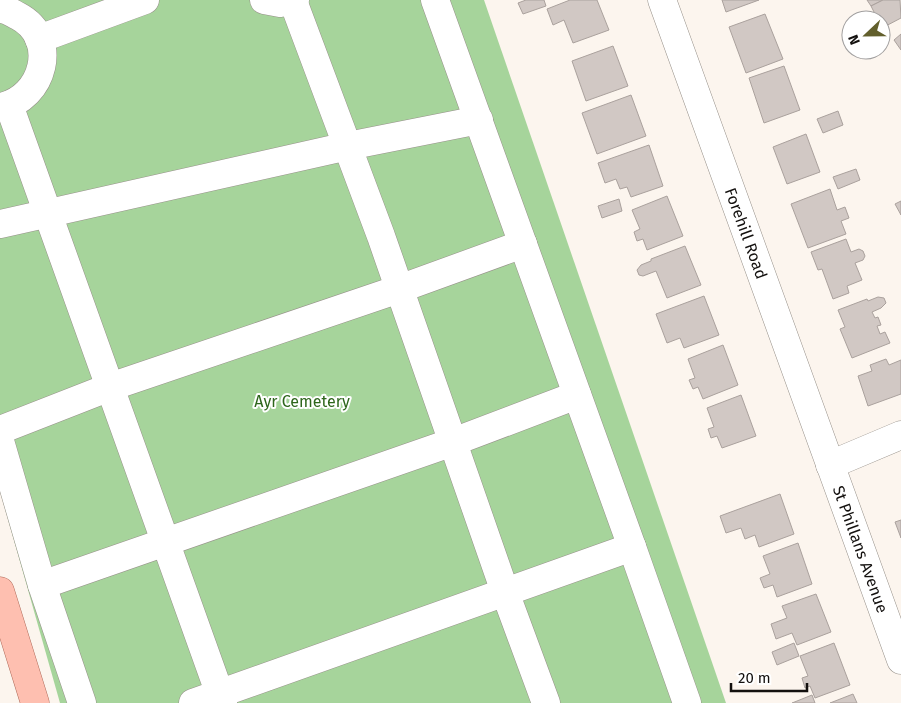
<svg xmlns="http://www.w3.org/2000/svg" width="901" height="703" viewBox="0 0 901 703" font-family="'Fira Sans',sans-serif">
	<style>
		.green { fill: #a6d49b }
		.building { fill: #d1c8c4; stroke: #aaa19d }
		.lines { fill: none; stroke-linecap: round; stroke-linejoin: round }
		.minor-casing { stroke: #97918a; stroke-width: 29 }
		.major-casing { stroke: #ab6655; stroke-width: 29 }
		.minor { stroke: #fff; stroke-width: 28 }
		.major { stroke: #febfb0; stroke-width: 28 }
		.labels { text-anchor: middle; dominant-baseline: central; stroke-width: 4; stroke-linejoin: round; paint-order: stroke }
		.street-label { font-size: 16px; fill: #13100e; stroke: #fff }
		.park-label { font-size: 16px; fill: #2e661c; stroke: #fff }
	</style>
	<rect width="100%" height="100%" fill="#fcf5ee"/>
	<path class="green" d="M 0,0 L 484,0 L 726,703 L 60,703 L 0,491 Z"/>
	<g class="building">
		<path d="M 526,0 L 544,0 L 546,6 L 523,14 L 518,3 Z"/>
		<path d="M 570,0 L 597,0 L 609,30 L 573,43 L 564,20 L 553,25 L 547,9 Z"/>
		<path d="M 722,0 L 759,0 L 726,12 Z"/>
		<path d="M 867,0 L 883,0 L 871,6 Z"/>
		<path d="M 883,0 L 900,0 L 901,18 L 882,28 L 881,20 L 878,20 L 871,6 Z"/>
		<path d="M 765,14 L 783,59 L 746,73 L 729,27 Z"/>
		<path d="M 901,34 L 901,50 L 894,40 Z"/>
		<path d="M 613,46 L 628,86 L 586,101 L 572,61 Z"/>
		<path d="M 784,66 L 800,110 L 764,123 L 749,78 Z"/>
		<path d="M 631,95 L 646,136 L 597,154 L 582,113 Z"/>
		<path d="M 838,111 L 843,125 L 823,133 L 817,119 Z"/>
		<path d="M 806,134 L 820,172 L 787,184 L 773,147 Z"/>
		<path d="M 649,145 L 663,186 L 631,197 L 627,187 L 620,189 L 616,179 L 605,183 L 598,163 Z"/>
		<path d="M 856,169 L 860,180 L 838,189 L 833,177 Z"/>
		<path d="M 830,189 L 837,210 L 845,207 L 849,218 L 841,221 L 846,234 L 808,248 L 791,204 Z"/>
		<path d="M 667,196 L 683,236 L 647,250 L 643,239 L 637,241 L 634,232 L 640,229 L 632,210 Z"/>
		<path d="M 619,199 L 622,211 L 602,218 L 598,206 Z"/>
		<path d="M 901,201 L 901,215 L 895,204 Z"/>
		<path d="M 846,239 L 851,252 L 859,249 L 863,251 L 865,256 L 863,260 L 855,263 L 862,280 L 847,286 L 849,293 L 833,299 L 822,269 L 818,270 L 811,252 Z"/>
		<path d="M 685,246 L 701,285 L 667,298 L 656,271 L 643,276 L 639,275 L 637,270 L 641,265 L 651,261 L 651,259 Z"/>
		<path d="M 704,296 L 719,335 L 684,348 L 680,338 L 667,343 L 656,314 Z"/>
		<path d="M 878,297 L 884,298 L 886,303 L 881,308 L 872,312 L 875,318 L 878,317 L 881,325 L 877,326 L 880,334 L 885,332 L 890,343 L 852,358 L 840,329 L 845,327 L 838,310 L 867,299 L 868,301 Z"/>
		<path d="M 723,345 L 738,385 L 703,399 L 698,387 L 693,389 L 689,380 L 695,378 L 688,359 Z"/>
		<path d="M 886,359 L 889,365 L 901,360 L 901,394 L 868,406 L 858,376 L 872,371 L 870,365 Z"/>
		<path d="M 741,395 L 756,436 L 722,448 L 717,436 L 711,438 L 708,429 L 714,427 L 707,408 Z"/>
		<path d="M 780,494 L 794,534 L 759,547 L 755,535 L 745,539 L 741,528 L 726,533 L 720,516 Z"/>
		<path d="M 901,520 L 901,538 L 895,522 Z"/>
		<path d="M 798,543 L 812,584 L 777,597 L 773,585 L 764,588 L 760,578 L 770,574 L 763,556 Z"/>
		<path d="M 816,594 L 831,632 L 797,645 L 792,633 L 776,639 L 771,624 L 787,618 L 782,606 Z"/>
		<path d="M 794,643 L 799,656 L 777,665 L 772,652 Z"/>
		<path d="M 834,643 L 850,685 L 815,698 L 810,686 L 805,688 L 802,678 L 808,676 L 800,656 Z"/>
		<path d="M 853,694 L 857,703 L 830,703 Z"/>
		<path d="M 812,695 L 815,703 L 792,703 Z"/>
	</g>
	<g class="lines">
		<g class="minor-casing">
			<g id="minor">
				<path d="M 264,0 L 280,3 L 295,0"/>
				<path id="s1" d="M 662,0 L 901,660"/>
				<path d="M 293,1 L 381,236 L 505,592 L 546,703"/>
				<path d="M 0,9 C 7,9 12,13 18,16 C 60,38 44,99 0,107"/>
				<path d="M 39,39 L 145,0"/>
				<path d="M 9,105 L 223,703"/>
				<path d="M 0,224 L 348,146 L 479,120"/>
				<path d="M 0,430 L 110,387 L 399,289 L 523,244"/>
				<path d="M 0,441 L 42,585 L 82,703"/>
				<path d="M 830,465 L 901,435"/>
				<path d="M 632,547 L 687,703"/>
				<path d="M 42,585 L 453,442 L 577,395"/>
				<path d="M 193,703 L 632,547 L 435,0"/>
			</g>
		</g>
		<g class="major-casing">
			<path id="major" d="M 0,591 L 35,703"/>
		</g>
		<use href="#minor" class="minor"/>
		<use href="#major" class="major"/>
	</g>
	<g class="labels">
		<g class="street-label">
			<text stroke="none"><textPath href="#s1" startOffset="248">Forehill Road</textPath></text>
			<text stroke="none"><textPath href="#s1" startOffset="584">St Phillans Avenue</textPath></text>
		</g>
		<g class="park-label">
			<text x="302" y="401">Ayr Cemetery</text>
		</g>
	</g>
	<g transform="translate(866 35) rotate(248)"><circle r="24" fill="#ffffff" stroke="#a19f9f"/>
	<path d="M0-4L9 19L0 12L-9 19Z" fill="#625f2c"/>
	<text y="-8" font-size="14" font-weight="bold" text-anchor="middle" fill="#13100e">N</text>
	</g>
	<path d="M731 683v8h76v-8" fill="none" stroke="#13100e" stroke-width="2.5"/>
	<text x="738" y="683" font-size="15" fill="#13100e" stroke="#ffffff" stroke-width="4" paint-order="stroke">20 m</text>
</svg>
